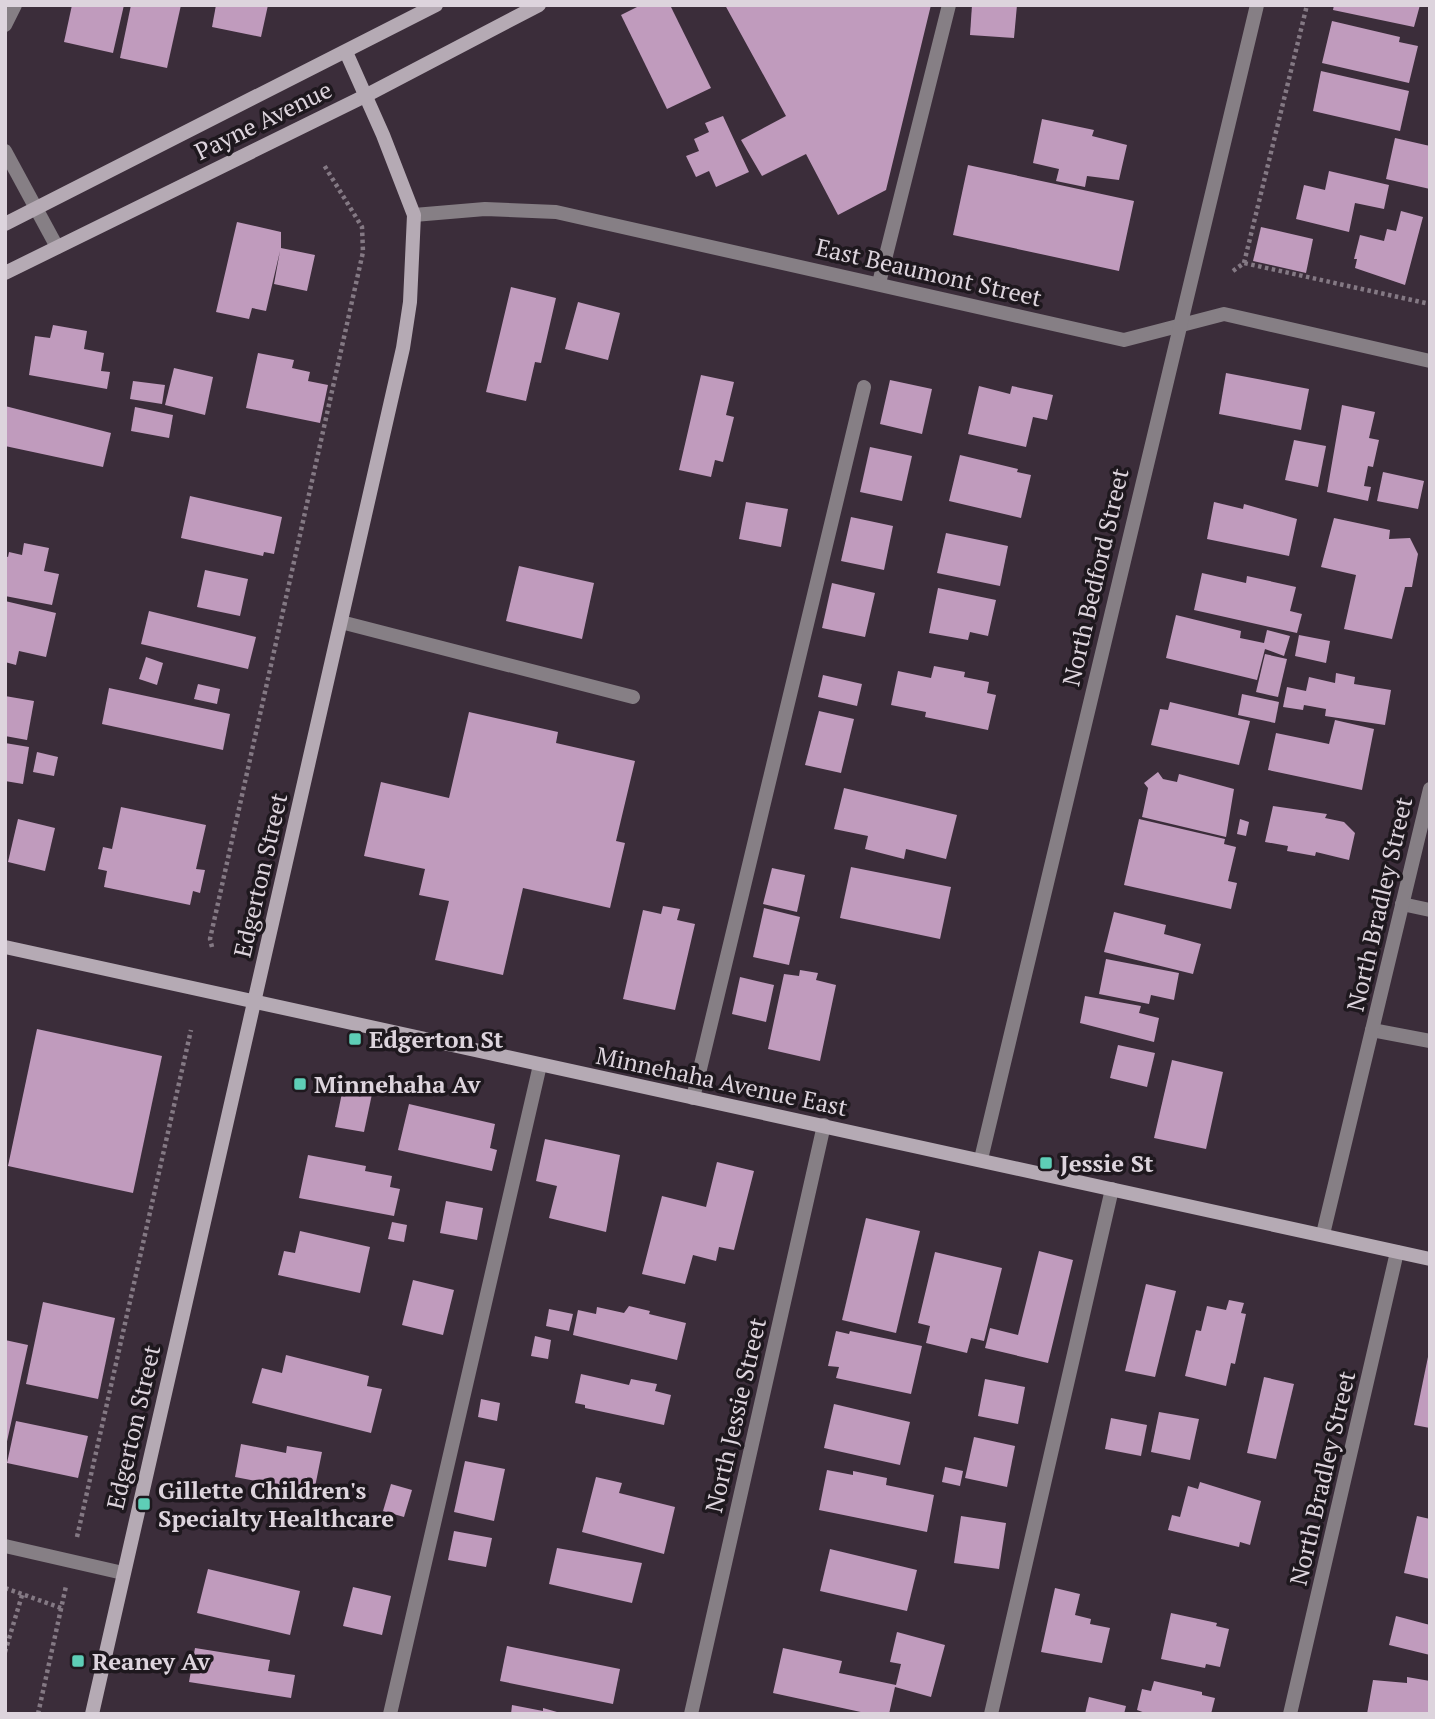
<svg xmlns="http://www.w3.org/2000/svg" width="1435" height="1719" viewBox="0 0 1435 1719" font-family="'PT Serif',serif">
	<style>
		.building { fill: #c09bbd }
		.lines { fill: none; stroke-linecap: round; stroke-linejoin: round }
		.path { stroke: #847984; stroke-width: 4.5; stroke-dasharray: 3.5 3.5; stroke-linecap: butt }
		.lane { stroke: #867f85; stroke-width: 14 }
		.street { stroke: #867f85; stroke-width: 14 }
		.secondary { stroke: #b5aab4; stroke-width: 14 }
		.poi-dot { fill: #5eceb7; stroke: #1e181e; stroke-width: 2.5 }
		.labels { text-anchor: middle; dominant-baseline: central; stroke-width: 7; stroke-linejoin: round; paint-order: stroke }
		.street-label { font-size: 24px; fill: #ddd4dd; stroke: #1e181e }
		.poi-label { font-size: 24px; font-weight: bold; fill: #ddd4dd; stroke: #1e181e; text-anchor: start }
	</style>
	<rect width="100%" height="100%" fill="#3b2d3a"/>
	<g class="building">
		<path d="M 72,5 L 124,5 L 113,53 L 64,42 Z"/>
		<path d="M 131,5 L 181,5 L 167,68 L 120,58 Z"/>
		<path d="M 216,5 L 268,5 L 261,37 L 212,27 Z"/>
		<path d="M 641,5 L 670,5 L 711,88 L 667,109 L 621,15 Z"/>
		<path d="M 725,5 L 931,5 L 886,190 L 838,215 L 806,154 L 762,176 L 741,140 L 786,116 Z"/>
		<path d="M 972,5 L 1017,5 L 1014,38 L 970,35 Z"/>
		<path d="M 1334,5 L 1420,5 L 1414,27 L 1333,10 Z"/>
		<path d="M 1332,21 L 1400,37 L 1399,42 L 1418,46 L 1409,83 L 1322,63 Z"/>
		<path d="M 1321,71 L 1409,91 L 1400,131 L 1313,111 Z"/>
		<path d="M 723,116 L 749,172 L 716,187 L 709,171 L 696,177 L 686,156 L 699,151 L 694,139 L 709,132 L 705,123 Z"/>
		<path d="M 1042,119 L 1094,130 L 1092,136 L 1127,145 L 1119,180 L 1087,176 L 1085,187 L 1056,181 L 1059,169 L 1033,163 Z"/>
		<path d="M 1395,138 L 1430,146 L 1430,189 L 1386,179 Z"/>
		<path d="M 968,165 L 1134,201 L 1119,271 L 953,235 Z"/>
		<path d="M 1329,171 L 1389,185 L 1384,209 L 1355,203 L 1349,232 L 1296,219 L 1304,185 L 1325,190 Z"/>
		<path d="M 1401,211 L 1423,217 L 1405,285 L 1355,268 L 1357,259 L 1354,259 L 1360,235 L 1384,241 L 1387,229 L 1396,231 Z"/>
		<path d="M 237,222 L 281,232 L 281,248 L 315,255 L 307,291 L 274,284 L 280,251 L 266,311 L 252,308 L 249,319 L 216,312 Z"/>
		<path d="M 1261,227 L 1313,239 L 1306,273 L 1253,261 Z"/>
		<path d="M 511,287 L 556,298 L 541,363 L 535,362 L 526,401 L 486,392 Z"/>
		<path d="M 578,302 L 620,313 L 608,360 L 565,349 Z"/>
		<path d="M 53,325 L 87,331 L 84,349 L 104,353 L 101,371 L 110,372 L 107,389 L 29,375 L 35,336 L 50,338 Z"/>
		<path d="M 258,353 L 294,360 L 292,368 L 310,372 L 308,381 L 328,385 L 320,423 L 246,408 Z"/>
		<path d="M 174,368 L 213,377 L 205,415 L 165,405 Z"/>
		<path d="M 1226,373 L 1309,389 L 1301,430 L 1219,414 Z"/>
		<path d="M 701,375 L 734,382 L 726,415 L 734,417 L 723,462 L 715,460 L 711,477 L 679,470 Z"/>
		<path d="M 890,380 L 932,389 L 922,434 L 880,424 Z"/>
		<path d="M 133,381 L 165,385 L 162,404 L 130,399 Z"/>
		<path d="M 979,386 L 1010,394 L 1012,386 L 1053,395 L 1047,420 L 1033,417 L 1026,447 L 968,434 Z"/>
		<path d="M 1342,405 L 1375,412 L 1369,438 L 1379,440 L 1373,467 L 1368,466 L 1364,486 L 1371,487 L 1368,501 L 1327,492 Z"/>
		<path d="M 5,406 L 111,433 L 103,467 L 5,446 Z"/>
		<path d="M 135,407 L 173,415 L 169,438 L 131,431 Z"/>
		<path d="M 1294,440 L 1326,446 L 1318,487 L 1285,480 Z"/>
		<path d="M 870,447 L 912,456 L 902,501 L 860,492 Z"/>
		<path d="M 960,455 L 1018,469 L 1017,472 L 1031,475 L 1021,518 L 949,501 Z"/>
		<path d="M 1383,472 L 1424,481 L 1418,509 L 1377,501 Z"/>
		<path d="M 190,496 L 282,517 L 274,554 L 264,552 L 263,556 L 181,538 Z"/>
		<path d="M 746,502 L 788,509 L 781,547 L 739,539 Z"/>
		<path d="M 1214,502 L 1243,509 L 1244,504 L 1297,519 L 1289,556 L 1207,539 Z"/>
		<path d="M 851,517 L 893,526 L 884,570 L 841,561 Z"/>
		<path d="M 1334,518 L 1390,530 L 1389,539 L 1410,538 L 1418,554 L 1412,587 L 1405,587 L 1392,639 L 1344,629 L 1356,575 L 1321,567 Z"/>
		<path d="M 946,533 L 1008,546 L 1000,586 L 937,573 Z"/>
		<path d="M 24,543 L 49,548 L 44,571 L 59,574 L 52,605 L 5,596 L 5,556 L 8,557 L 9,552 L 22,555 Z"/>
		<path d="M 519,566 L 594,583 L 582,639 L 506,621 Z"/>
		<path d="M 205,570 L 248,579 L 240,616 L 197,607 Z"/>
		<path d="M 1202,573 L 1246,583 L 1247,576 L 1296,587 L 1290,611 L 1302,614 L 1297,633 L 1194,610 Z"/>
		<path d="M 832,583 L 875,593 L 865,637 L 822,628 Z"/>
		<path d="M 938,588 L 996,600 L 988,636 L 970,632 L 968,640 L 929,633 Z"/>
		<path d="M 5,601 L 56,613 L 46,657 L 19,651 L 16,665 L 5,662 Z"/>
		<path d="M 149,611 L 256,637 L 248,669 L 141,644 Z"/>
		<path d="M 1176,615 L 1241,631 L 1240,638 L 1264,643 L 1267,630 L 1290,636 L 1284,656 L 1265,649 L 1257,680 L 1166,658 Z"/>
		<path d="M 1299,635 L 1330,641 L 1326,663 L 1295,656 Z"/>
		<path d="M 1265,654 L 1287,659 L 1278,697 L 1256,692 Z"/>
		<path d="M 146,657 L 163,663 L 157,685 L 139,679 Z"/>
		<path d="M 934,666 L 965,672 L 964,677 L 989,682 L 987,693 L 996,695 L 988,730 L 925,717 L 926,712 L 891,705 L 898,671 L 931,678 Z"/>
		<path d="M 1336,673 L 1355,677 L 1354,684 L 1391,690 L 1385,725 L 1325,716 L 1326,709 L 1304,705 L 1303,710 L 1283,707 L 1287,687 L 1306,691 L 1309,677 L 1335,683 Z"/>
		<path d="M 823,675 L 862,684 L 857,706 L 818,697 Z"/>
		<path d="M 198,684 L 220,689 L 217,704 L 194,699 Z"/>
		<path d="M 109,688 L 230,714 L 223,750 L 102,724 Z"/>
		<path d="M 1242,694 L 1279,702 L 1275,723 L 1238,715 Z"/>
		<path d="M 5,696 L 34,701 L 27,740 L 5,736 Z"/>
		<path d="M 1170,702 L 1250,721 L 1239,765 L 1151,745 L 1160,709 L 1168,710 Z"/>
		<path d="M 819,711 L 854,719 L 841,773 L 805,765 Z"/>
		<path d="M 469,712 L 558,732 L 556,743 L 635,761 L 616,841 L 625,843 L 610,908 L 523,888 L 503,975 L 435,960 L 449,901 L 419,895 L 425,869 L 364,856 L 381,782 L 449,798 Z"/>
		<path d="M 1335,720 L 1374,729 L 1362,790 L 1268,770 L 1276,733 L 1329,744 Z"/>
		<path d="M 5,743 L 29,747 L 23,784 L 5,781 Z"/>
		<path d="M 37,752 L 58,757 L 54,776 L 33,772 Z"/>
		<path d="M 1158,772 L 1163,779 L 1177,782 L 1179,774 L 1234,789 L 1226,837 L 1142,817 L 1148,788 L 1144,783 Z"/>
		<path d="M 844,788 L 957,815 L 946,859 L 906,849 L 904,859 L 865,849 L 868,836 L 834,829 Z"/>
		<path d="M 1273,806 L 1327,814 L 1325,818 L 1344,822 L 1355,833 L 1349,860 L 1316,852 L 1315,856 L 1287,851 L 1288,846 L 1265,842 Z"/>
		<path d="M 121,807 L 206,825 L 196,869 L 205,870 L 200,893 L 193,891 L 190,905 L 104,887 L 107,871 L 98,869 L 103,847 L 112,849 Z"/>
		<path d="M 18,819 L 55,828 L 45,871 L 8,862 Z"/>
		<path d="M 1139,819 L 1225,839 L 1224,844 L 1236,847 L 1228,881 L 1237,883 L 1231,909 L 1124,885 Z"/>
		<path d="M 1240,819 L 1249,822 L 1246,836 L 1237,834 Z"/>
		<path d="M 851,867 L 951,887 L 940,939 L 840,918 Z"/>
		<path d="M 772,868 L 805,875 L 797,912 L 763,904 Z"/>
		<path d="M 663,906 L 680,909 L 677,920 L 695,924 L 675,1010 L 623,999 L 643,910 L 661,914 Z"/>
		<path d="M 764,908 L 800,917 L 789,965 L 753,957 Z"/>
		<path d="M 1114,912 L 1166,925 L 1164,934 L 1201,944 L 1193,974 L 1104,952 Z"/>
		<path d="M 1106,959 L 1179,973 L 1174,1000 L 1151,995 L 1149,1004 L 1099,994 Z"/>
		<path d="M 800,970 L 818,973 L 816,980 L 836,985 L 820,1061 L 768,1049 L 784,974 L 799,976 Z"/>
		<path d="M 740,977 L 774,985 L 766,1022 L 732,1014 Z"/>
		<path d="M 1085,996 L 1141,1006 L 1139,1013 L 1159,1018 L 1154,1042 L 1080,1023 Z"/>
		<path d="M 37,1029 L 162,1056 L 133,1193 L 8,1166 Z"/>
		<path d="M 1118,1045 L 1155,1053 L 1147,1087 L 1110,1078 Z"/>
		<path d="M 1172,1060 L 1223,1072 L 1206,1149 L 1154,1138 Z"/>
		<path d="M 343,1088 L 372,1094 L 364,1132 L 335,1127 Z"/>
		<path d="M 409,1104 L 495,1124 L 490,1148 L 497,1150 L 492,1171 L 398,1150 Z"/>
		<path d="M 545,1139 L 620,1155 L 606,1232 L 549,1218 L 557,1186 L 536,1181 Z"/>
		<path d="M 308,1155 L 366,1166 L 365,1171 L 392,1176 L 390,1187 L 400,1189 L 394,1216 L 299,1198 Z"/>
		<path d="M 717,1162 L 754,1171 L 734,1250 L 719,1247 L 716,1261 L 693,1255 L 685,1284 L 642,1274 L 662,1196 L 706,1207 Z"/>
		<path d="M 446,1201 L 483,1208 L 477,1240 L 440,1233 Z"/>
		<path d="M 866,1218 L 920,1231 L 896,1333 L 842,1320 Z"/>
		<path d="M 392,1222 L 407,1225 L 404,1242 L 388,1239 Z"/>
		<path d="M 300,1231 L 370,1247 L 360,1293 L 278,1275 L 284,1251 L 295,1253 Z"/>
		<path d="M 1039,1251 L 1073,1260 L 1048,1363 L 985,1348 L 990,1328 L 1018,1335 Z"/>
		<path d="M 935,1252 L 1002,1268 L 984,1341 L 971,1338 L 967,1353 L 926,1343 L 930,1326 L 918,1323 Z"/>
		<path d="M 413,1280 L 454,1290 L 443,1335 L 402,1325 Z"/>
		<path d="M 1146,1284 L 1176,1291 L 1155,1377 L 1125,1371 Z"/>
		<path d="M 1229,1300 L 1244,1303 L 1241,1313 L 1246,1314 L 1235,1364 L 1231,1363 L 1226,1386 L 1185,1376 L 1196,1330 L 1201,1331 L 1207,1306 L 1226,1310 Z"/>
		<path d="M 43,1302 L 115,1318 L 98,1399 L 26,1384 Z"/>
		<path d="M 629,1306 L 650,1311 L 649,1314 L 686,1323 L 677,1360 L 573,1335 L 578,1310 L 596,1314 L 597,1307 L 624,1313 Z"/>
		<path d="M 549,1309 L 573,1314 L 569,1331 L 546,1326 Z"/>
		<path d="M 836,1331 L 849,1334 L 850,1331 L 922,1346 L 911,1394 L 836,1378 L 839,1367 L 828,1366 Z"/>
		<path d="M 535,1336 L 551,1340 L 548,1359 L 531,1356 Z"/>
		<path d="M 5,1340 L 28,1345 L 6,1446 L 5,1446 Z"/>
		<path d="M 1429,1352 L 1430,1352 L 1430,1428 L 1414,1425 Z"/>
		<path d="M 286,1355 L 369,1376 L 367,1386 L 382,1389 L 371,1433 L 252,1403 L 262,1368 L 282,1373 Z"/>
		<path d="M 581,1374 L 629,1385 L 631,1379 L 657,1384 L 655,1391 L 671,1395 L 664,1425 L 585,1408 L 585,1405 L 575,1403 Z"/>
		<path d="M 1264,1377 L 1294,1384 L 1276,1459 L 1247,1453 Z"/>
		<path d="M 985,1379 L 1025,1387 L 1018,1424 L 978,1416 Z"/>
		<path d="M 481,1399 L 500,1403 L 497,1421 L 478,1417 Z"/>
		<path d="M 834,1404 L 910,1422 L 900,1465 L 824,1448 Z"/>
		<path d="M 1159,1412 L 1199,1419 L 1190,1460 L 1151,1452 Z"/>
		<path d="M 1111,1418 L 1147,1425 L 1141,1456 L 1105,1449 Z"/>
		<path d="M 16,1421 L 88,1436 L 78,1478 L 7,1463 Z"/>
		<path d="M 974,1437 L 1015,1446 L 1007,1487 L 965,1478 Z"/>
		<path d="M 241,1444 L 286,1453 L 287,1446 L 322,1452 L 314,1492 L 235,1477 Z"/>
		<path d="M 465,1461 L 505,1469 L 494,1521 L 454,1512 Z"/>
		<path d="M 945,1467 L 963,1471 L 960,1486 L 942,1482 Z"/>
		<path d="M 827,1470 L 853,1475 L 853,1471 L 887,1478 L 886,1485 L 934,1495 L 927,1532 L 819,1510 Z"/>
		<path d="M 596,1477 L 622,1483 L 619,1493 L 675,1507 L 664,1554 L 582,1532 Z"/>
		<path d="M 1200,1482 L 1261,1501 L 1250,1545 L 1240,1542 L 1239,1547 L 1168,1530 L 1172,1515 L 1180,1517 L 1188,1486 L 1198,1489 Z"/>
		<path d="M 391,1484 L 412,1490 L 404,1517 L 383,1511 Z"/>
		<path d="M 961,1516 L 1006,1523 L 999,1569 L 954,1563 Z"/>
		<path d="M 1417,1516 L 1430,1519 L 1430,1579 L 1404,1573 Z"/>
		<path d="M 454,1531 L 492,1538 L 486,1567 L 448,1560 Z"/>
		<path d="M 557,1548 L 642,1563 L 632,1603 L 549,1584 Z"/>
		<path d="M 830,1549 L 917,1570 L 907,1611 L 820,1591 Z"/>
		<path d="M 208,1569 L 300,1591 L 290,1635 L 197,1613 Z"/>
		<path d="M 353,1587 L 391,1596 L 382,1635 L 343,1626 Z"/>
		<path d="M 1055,1588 L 1080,1594 L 1075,1615 L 1091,1619 L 1090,1624 L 1110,1628 L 1102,1663 L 1041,1652 Z"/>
		<path d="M 1171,1613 L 1217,1623 L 1216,1626 L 1229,1629 L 1220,1667 L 1206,1664 L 1205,1668 L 1161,1659 Z"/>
		<path d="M 1396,1616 L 1430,1625 L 1430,1655 L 1389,1645 Z"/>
		<path d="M 897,1632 L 945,1645 L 931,1697 L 895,1687 L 889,1714 L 870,1714 L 773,1693 L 783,1648 L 842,1661 L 839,1673 L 896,1685 L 901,1664 L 890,1662 Z"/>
		<path d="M 507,1646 L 620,1669 L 613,1704 L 500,1681 Z"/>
		<path d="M 195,1648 L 270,1660 L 268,1671 L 295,1675 L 291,1698 L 189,1682 Z"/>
		<path d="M 1407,1677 L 1430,1681 L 1430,1714 L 1367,1714 L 1373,1680 L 1407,1683 Z"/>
		<path d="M 1154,1681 L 1202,1692 L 1202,1695 L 1215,1698 L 1211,1714 L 1148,1714 L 1137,1710 L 1142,1689 L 1151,1691 Z"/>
		<path d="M 1089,1697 L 1126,1706 L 1124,1714 L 1085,1714 Z"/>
		<path d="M 512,1705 L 543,1711 L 543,1708 L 564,1714 L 511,1714 Z"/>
	</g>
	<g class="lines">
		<g class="path">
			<path d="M 1244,263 L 1307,5"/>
			<path d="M 1233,271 L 1244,263 L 1430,304"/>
			<path d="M 212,947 L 210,939 L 363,252 L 362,227 L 324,165"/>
			<path d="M 77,1537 L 191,1030"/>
			<path d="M 5,1588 L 61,1608"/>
			<path d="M 5,1652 L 23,1592"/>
			<path d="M 38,1714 L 66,1586"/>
		</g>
		<g class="lane">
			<path d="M 879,283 L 949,5"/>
			<path d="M 341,622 L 633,697"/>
			<path d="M 1402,904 L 1430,910"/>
			<path d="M 1372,1030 L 1430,1041"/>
			<path d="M 693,1098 L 864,387"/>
			<path d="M 390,1714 L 540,1065"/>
			<path d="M 991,1714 L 1112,1189"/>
		</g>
		<g class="street">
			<path d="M 5,25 L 15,5"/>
			<path d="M 5,151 L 57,247"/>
			<path d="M 414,215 L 485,209 L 556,212 L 1124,340 L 1224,314 L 1430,361"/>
			<path d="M 981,1159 L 1257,5"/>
			<path d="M 1323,1234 L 1430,789"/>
			<path d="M 5,1546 L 123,1573"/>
			<path d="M 691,1714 L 824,1125"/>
			<path d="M 1290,1714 L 1397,1252"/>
		</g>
		<g class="secondary">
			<path d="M 5,224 L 436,5"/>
			<path d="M 5,273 L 367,95 L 539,5"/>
			<path d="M 5,947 L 1430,1259"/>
			<path d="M 92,1714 L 403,348 L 410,302 L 414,215 L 383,135 L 346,52"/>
		</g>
	</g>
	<g class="poi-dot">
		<rect x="348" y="1032" width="14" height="14" rx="3.5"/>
		<rect x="293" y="1077" width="14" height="14" rx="3.5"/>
		<rect x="1039" y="1156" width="14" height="14" rx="3.5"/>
		<rect x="137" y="1497" width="14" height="14" rx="3.5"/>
		<rect x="71" y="1654" width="14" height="14" rx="3.5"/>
	</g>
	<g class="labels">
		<g class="street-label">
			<text transform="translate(263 120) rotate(-26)">Payne Avenue</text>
			<text transform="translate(929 272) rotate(13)">East Beaumont Street</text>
			<text transform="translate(1095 577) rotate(-77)">North Bedford Street</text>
			<text transform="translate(260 875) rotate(-77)">Edgerton Street</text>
			<text transform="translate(1379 904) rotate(-77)">North Bradley Street</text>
			<text transform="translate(722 1081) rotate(12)">Minnehaha Avenue East</text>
			<text transform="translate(735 1415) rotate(-77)">North Jessie Street</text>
			<text transform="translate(133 1427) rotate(-77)">Edgerton Street</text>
			<text transform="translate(1322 1478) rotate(-77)">North Bradley Street</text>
		</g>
		<g class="poi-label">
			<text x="369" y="1039">Edgerton St</text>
			<text x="314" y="1084">Minnehaha Av</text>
			<text x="1060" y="1163">Jessie St</text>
			<text x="158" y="1490">Gillette Children's<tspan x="158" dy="28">Specialty Healthcare</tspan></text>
			<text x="92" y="1661">Reaney Av</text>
		</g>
	</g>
	<rect width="1435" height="1719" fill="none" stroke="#ddd4dd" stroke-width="14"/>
</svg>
